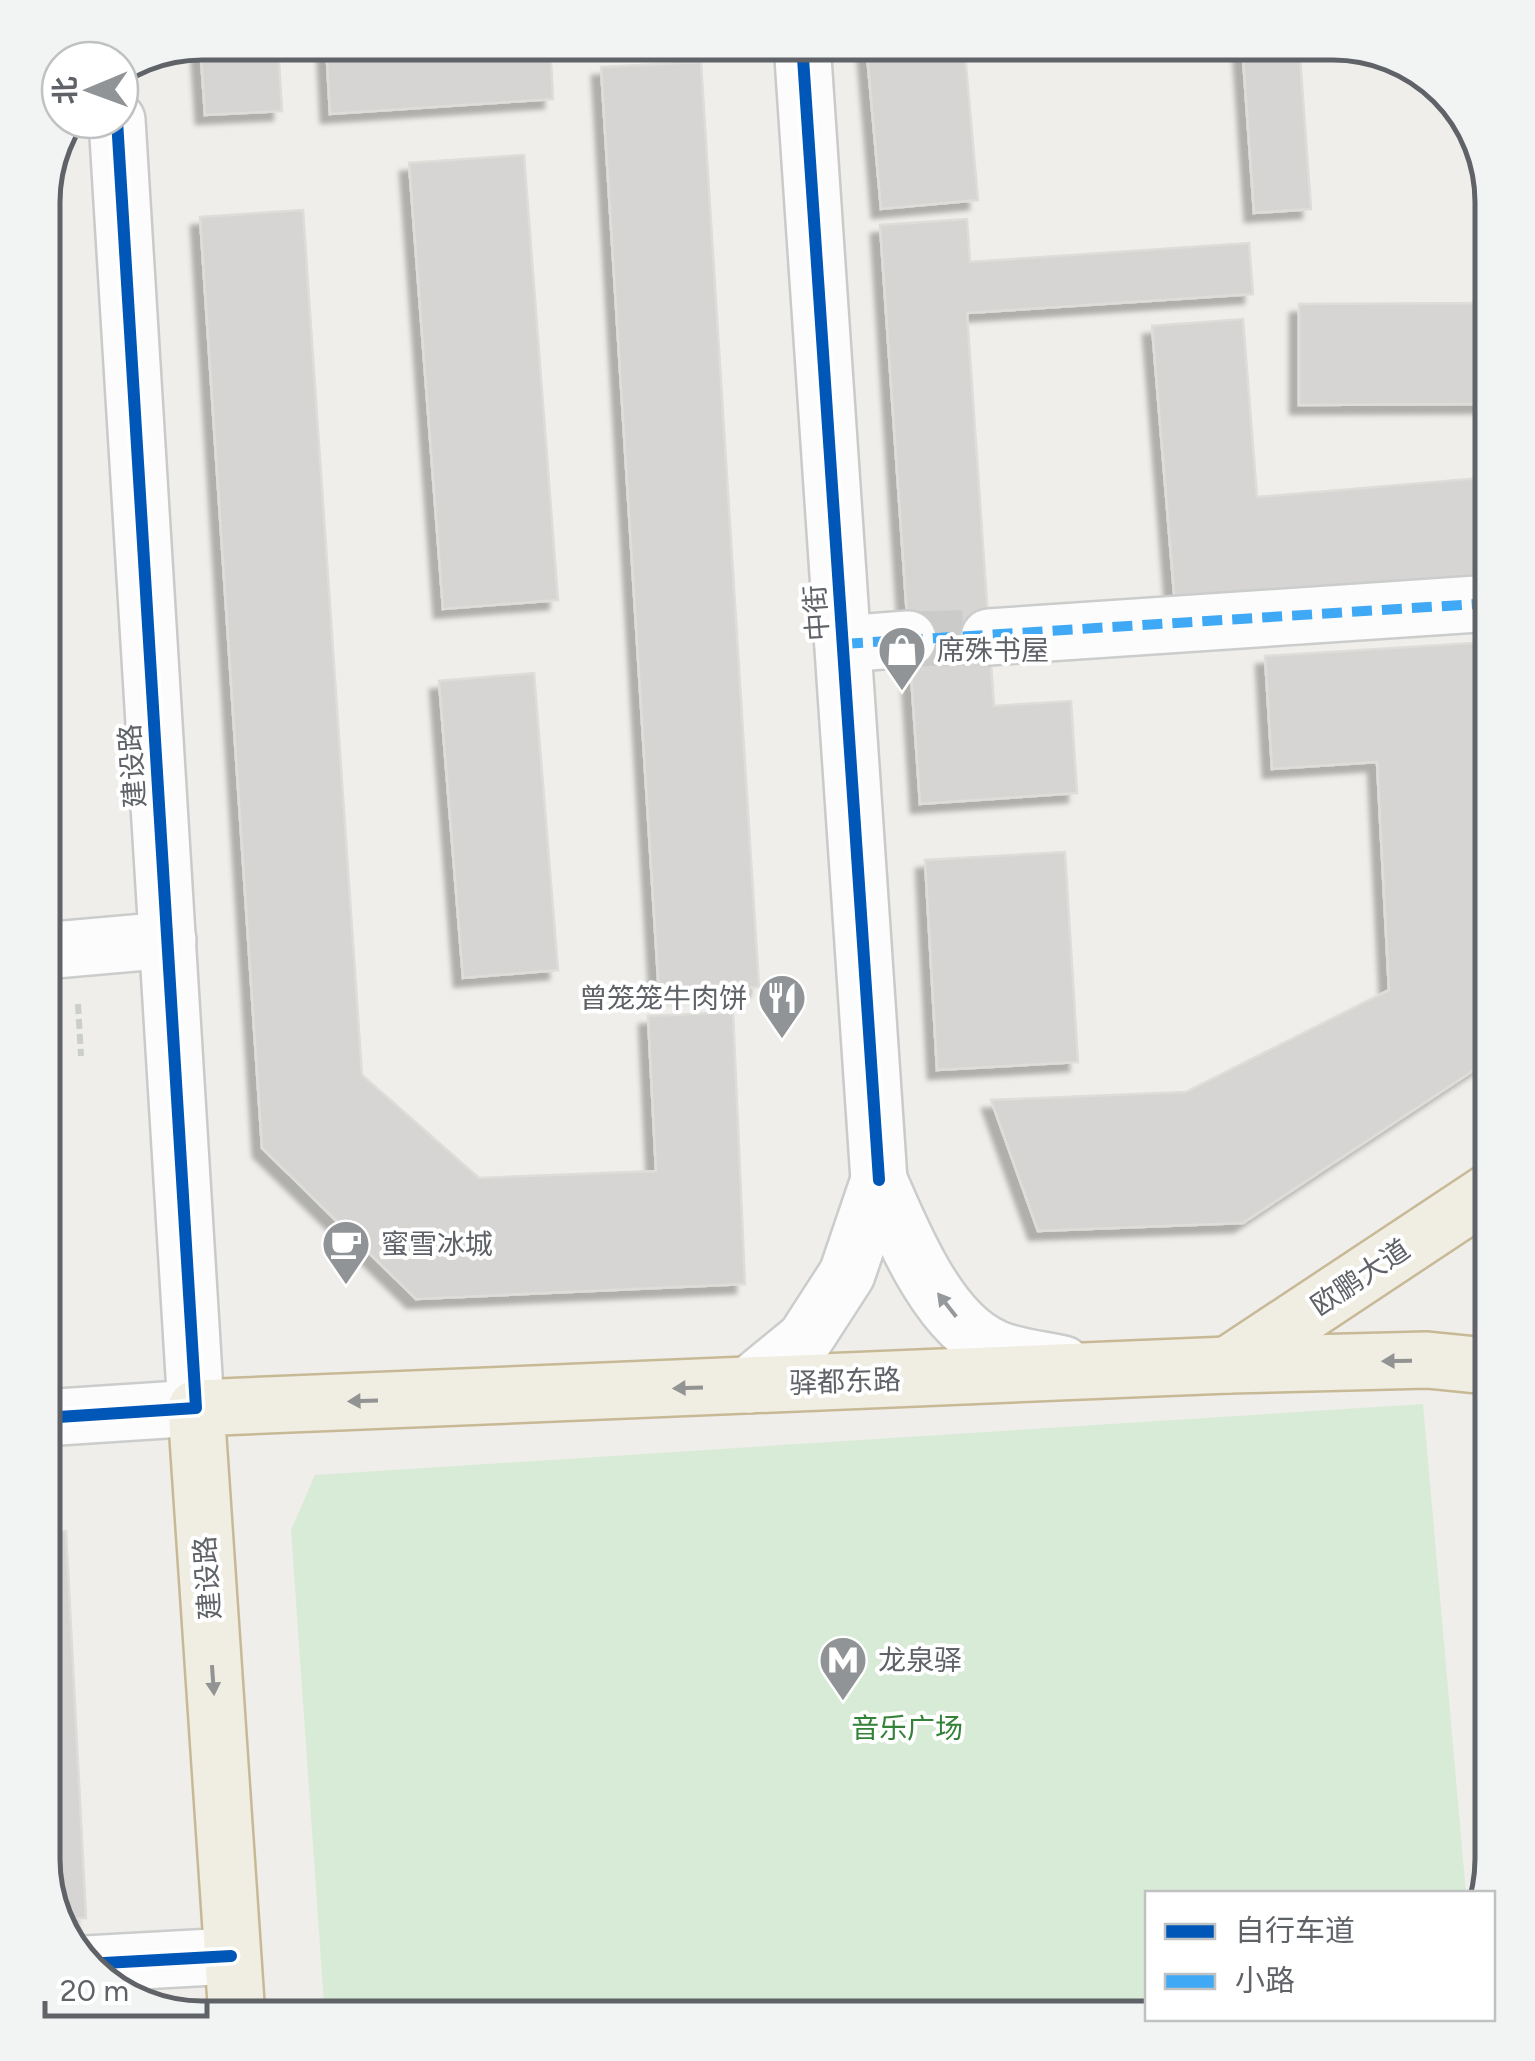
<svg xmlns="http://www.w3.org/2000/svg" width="1535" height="2061" viewBox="0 0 1535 2061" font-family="Figtree,'Noto Sans SC',sans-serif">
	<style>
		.green { fill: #d8ebd6 }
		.building { fill: #d6d5d3; stroke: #deddd9; stroke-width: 2.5; filter: url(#shadow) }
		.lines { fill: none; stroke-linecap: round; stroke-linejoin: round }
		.street-tunnel { stroke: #cbcbca; stroke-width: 55; stroke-dasharray: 55 28; stroke-linecap: butt }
		.street-casing { stroke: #cbcccc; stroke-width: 60 }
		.secondary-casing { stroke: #cacacb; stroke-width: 60 }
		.highway-casing { stroke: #c8b996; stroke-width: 60 }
		.path { stroke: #cacfcc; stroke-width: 6; stroke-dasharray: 10 5; stroke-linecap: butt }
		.street { stroke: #fdfcfc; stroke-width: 55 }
		.secondary { stroke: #fdfcfc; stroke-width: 55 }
		.highway { stroke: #f0ede3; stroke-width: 55 }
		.quiet { stroke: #3fa9f5; stroke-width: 10; stroke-dasharray: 20 10; stroke-linecap: butt }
		.cycleway-casing { stroke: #fff; stroke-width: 19 }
		.cycleway { stroke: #0057b8; stroke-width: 12 }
		.oneway { fill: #96999c }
		.oneway2 { fill: #929393 }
		.labels { text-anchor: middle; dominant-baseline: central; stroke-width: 8; stroke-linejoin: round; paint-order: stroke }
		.street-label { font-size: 28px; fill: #5f6368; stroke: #fff }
		.poi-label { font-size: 28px; fill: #5f6368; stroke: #fff; text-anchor: start }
		.park-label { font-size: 28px; fill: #348238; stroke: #fff }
		.rim { fill: none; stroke: #5f6368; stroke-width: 5 }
	</style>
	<defs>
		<filter id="shadow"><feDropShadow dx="-9" dy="9" stdDeviation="2.5" flood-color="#0004"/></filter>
	</defs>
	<rect width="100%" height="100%" fill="#efeeea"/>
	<path class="green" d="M 1423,1404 L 1466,1893 L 1148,1894 L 1147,2018 L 325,2018 L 291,1530 L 315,1475 Z"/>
	<g class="building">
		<path d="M 200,43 L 278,43 L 282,111 L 205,115 Z"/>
		<path d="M 326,43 L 550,43 L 553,99 L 330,114 Z"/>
		<path d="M 866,43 L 964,43 L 978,200 L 881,209 Z"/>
		<path d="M 1242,43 L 1299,43 L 1311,209 L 1254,213 Z"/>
		<path d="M 701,62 L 759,987 L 659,994 L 601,67 Z"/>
		<path d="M 524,155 L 558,600 L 443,609 L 409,163 Z"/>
		<path d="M 303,210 L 362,1075 L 479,1178 L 656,1171 L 648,1016 L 733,1012 L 745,1284 L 416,1299 L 262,1148 L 200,217 Z"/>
		<path d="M 967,219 L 970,262 L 1249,243 L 1253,294 L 967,313 L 994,706 L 1071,701 L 1077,793 L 920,804 L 880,225 Z"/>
		<path d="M 1492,303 L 1492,404 L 1299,405 L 1299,304 Z"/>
		<path d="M 1243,319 L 1257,497 L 1492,477 L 1492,579 L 1175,605 L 1152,326 Z"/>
		<path d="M 1489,642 L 1492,1058 L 1243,1223 L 1038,1231 L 991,1100 L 1186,1092 L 1389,990 L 1377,762 L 1272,769 L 1265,656 Z"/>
		<path d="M 534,673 L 558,970 L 463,978 L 439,681 Z"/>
		<path d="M 43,803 L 50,914 L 43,915 Z"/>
		<path d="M 1065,852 L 1078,1062 L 937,1070 L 925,860 Z"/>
		<path d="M 43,1253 L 53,1253 L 60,1367 L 43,1368 Z"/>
		<path d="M 66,1531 L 86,1918 L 60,1919 L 42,1860 L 43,1532 Z"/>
	</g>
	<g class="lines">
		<path class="street-tunnel" d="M 908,639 L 989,637"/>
		<g class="street-casing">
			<g id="street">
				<path d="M 989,637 L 1492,603"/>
				<path d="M 843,644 L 908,639"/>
				<path d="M 43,951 L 168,940"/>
				<path d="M 749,1385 L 805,1339 L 847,1274 L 879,1180 C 902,1233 938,1324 995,1348 C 1015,1357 1041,1359 1063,1364"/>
				<path d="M 43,1418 L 196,1408"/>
				<path d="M 86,1964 L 231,1956"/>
			</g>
		</g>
		<g class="secondary-casing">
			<g id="secondary">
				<path d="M 802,43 L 879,1180"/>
				<path d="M 117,120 L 196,1408"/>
			</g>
		</g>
		<g class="highway-casing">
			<g id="highway">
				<path d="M 1228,1365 L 1492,1190"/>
				<path d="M 237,2018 L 196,1408 L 1228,1365 L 1427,1360 L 1487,1366 L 1492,1372"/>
			</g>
		</g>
		<path class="path" d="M 78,1004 L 81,1056"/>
		<use href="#street" class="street"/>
		<use href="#secondary" class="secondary"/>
		<use href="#highway" class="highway"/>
		<path class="quiet" d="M 843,644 L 1492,603"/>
		<g class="cycleway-casing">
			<g id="cycleway">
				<path d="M 802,43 L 879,1180"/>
				<path d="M 43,1418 L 196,1408 L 117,120"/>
				<path d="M 86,1964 L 231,1956"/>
			</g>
		</g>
		<use href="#cycleway" class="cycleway"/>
	</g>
	<defs><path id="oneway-solid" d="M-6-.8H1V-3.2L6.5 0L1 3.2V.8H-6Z" transform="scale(2.5)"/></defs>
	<use class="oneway" href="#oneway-solid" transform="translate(947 1305) rotate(-128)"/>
	<g class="oneway2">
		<use href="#oneway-solid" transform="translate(1397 1361) rotate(179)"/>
		<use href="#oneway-solid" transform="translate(688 1388) rotate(178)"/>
		<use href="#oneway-solid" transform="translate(363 1401) rotate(178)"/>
		<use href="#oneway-solid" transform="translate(213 1680) rotate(86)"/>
	</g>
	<defs>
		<g id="shop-pin" transform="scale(2.5)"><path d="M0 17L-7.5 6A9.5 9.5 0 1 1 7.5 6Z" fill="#919496" stroke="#fff"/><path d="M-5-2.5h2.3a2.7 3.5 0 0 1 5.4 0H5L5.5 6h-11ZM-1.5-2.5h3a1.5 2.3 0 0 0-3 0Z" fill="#fff"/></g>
		<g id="restaurant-pin" transform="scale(2.5)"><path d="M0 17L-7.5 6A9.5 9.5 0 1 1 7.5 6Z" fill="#919496" stroke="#fff"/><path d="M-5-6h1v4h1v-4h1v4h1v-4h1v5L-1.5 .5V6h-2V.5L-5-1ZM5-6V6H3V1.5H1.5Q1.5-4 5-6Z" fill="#fff"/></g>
		<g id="cafe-pin" transform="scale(2.5)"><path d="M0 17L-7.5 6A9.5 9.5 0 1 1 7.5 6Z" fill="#919496" stroke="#fff"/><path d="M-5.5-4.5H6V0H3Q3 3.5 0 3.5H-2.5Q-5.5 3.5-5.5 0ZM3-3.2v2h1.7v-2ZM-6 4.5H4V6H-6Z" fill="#fff"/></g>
		<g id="metro-pin" transform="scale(2.5)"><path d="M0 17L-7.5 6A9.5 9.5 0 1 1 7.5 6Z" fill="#919496" stroke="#fff"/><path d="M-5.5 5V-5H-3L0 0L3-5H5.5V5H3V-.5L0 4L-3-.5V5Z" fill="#fff"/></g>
	</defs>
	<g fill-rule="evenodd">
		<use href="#shop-pin" x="902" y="650"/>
		<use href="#restaurant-pin" x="782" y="998"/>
		<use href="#cafe-pin" x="346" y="1244"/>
		<use href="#metro-pin" x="843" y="1660"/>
	</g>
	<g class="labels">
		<g class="street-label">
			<text transform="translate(816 613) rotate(-94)">中街</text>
			<text transform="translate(132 766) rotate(-94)">建设路</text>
			<text transform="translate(1360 1277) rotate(-34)">欧鹏大道</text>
			<text transform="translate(845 1381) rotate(-2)">驿都东路</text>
			<text transform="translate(207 1578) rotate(-94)">建设路</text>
		</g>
		<g class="poi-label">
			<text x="937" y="650">席殊书屋</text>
			<text x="747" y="998" text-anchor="end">曾笼笼牛肉饼</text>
			<text x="381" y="1244">蜜雪冰城</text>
			<text x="878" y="1660">龙泉驿</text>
		</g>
		<g class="park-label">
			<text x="907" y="1728">音乐广场</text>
		</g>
	</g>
	<path d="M0 0H1535V2061H0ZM202 60H1333A142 142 0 0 1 1475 202V1859A142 142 0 0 1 1333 2001H202A142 142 0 0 1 60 1859V202A142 142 0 0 1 202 60Z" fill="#f2f3f3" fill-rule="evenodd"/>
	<path class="rim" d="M202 60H1333A142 142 0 0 1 1475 202V1859A142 142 0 0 1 1333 2001H202A142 142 0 0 1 60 1859V202A142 142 0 0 1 202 60Z"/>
	<rect x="1145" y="1891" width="350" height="130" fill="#ffffff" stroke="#bfc1c3" stroke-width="2.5"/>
	<rect x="1165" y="1924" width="50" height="15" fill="#0057b8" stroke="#bfc1c3" stroke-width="2.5"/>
	<text x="1235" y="1941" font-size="30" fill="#5f6368">自行车道</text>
	<rect x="1165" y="1974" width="50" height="15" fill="#3fa9f5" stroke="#bfc1c3" stroke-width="2.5"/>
	<text x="1235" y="1991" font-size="30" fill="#5f6368">小路</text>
	<g transform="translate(90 90) rotate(269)"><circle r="48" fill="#ffffff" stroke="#bfc1c3" stroke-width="2.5"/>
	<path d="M0-8L18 38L0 25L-18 38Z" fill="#919496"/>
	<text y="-15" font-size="28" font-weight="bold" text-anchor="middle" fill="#5f6368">北</text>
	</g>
	<path d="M45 2001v15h162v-15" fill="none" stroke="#5f6368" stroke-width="5"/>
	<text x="60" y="2001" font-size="30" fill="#5f6368" stroke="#ffffff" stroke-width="8" paint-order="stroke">20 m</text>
</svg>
